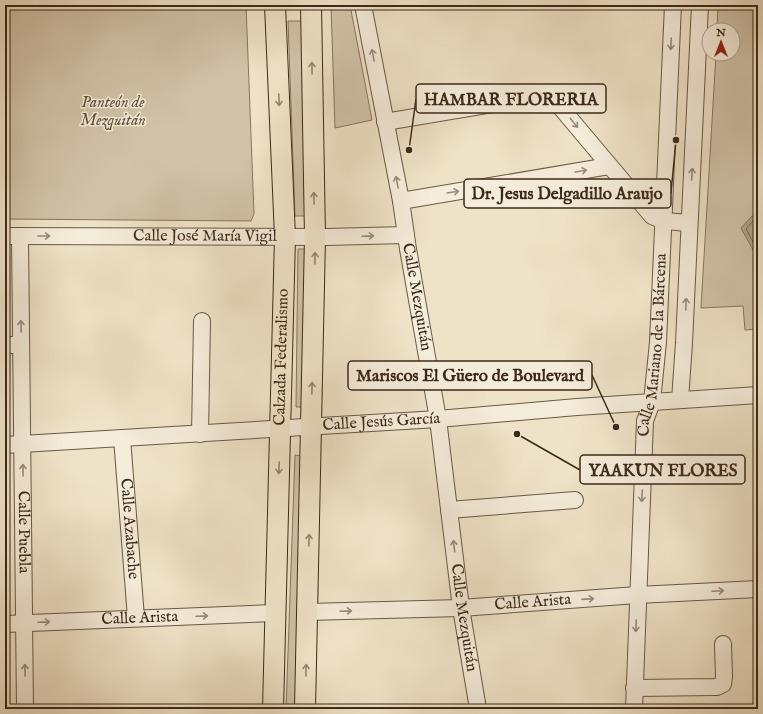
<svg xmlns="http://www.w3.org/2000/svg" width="763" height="714" viewBox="0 0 763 714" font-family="'IM FELL English',serif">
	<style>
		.green { fill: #d1c3a9; stroke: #867660 }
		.water { fill: #b2a48c; stroke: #83735e }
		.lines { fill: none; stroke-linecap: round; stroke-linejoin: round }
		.shore { stroke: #776652; stroke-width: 1 }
		.minor-casing { stroke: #695844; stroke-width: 18 }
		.major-casing { stroke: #3c2918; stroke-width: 22 }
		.minor { stroke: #f5eddb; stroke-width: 16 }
		.major { stroke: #efe3c7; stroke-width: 20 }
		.oneway { stroke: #988b7a }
		.oneway2 { stroke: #968670 }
		.labels { text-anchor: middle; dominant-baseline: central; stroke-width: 3; stroke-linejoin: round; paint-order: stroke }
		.park-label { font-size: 16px; font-style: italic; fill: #61503c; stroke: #f5eddb }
		.street-label { font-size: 16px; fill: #3c2918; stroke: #f5eddb }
		.leader { fill: none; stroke: #3c2918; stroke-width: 1.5 }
		.callout-dot { fill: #3c2918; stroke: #f5eddb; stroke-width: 1.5 }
		.callout { fill: #f5eddb; stroke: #3c2918; stroke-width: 1.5 }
		.callout-label { font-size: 17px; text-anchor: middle; font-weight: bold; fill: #3c2918 }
	</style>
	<rect width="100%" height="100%" fill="#efe3c7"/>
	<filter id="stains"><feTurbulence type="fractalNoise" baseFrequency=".005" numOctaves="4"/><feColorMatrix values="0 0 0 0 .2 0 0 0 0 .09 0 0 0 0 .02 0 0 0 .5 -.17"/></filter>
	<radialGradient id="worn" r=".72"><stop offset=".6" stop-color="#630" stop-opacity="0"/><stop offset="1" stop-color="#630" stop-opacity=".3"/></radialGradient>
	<g class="green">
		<path d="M 5,5 L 246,5 L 254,214 L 251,221 L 5,219 Z"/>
		<path d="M 331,5 L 350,5 L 372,120 L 335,128 Z"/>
		<path d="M 718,5 L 758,5 L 758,329 L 745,330 L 743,306 L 701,308 L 716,54 L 733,54 L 733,30 L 717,30 Z"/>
		<path d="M 288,21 L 303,21 L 312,216 L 295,216 Z"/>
		<path d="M 298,249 L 312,249 L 310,407 L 296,407 Z"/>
		<path d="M 295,455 L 301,456 L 301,709 L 286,709 Z"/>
	</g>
	<path class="water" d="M 752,216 L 758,216 L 758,259 L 741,228 Z"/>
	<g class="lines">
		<path class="shore" d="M 758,220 L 753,221 L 746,229 L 758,251"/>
		<g class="minor-casing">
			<g id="minor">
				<path id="s1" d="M 363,5 L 401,201 L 408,249 L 438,419 L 461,608 L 478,709"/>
				<path d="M 385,122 L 547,95 L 551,96 L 652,216 L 664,221 L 689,223"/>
				<path d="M 401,201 L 609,166"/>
				<path id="s2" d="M 5,236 L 325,237 L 406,235"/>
				<path id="s3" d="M 20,236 L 25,709"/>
				<path d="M 5,345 L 21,345"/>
				<path d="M 680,400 L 684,343 L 700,5"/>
				<path d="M 200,434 L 202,321"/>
				<path id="s4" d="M 122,438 L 136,618"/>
				<path id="s5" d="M 5,445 L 438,419 L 577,407 L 758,395"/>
				<path d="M 449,510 L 575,500"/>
				<path id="s6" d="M 307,612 L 461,608 L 637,595 L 758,589"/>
				<path id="s7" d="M 5,624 L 275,613"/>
				<path d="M 634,688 L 717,687 L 723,684 L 724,677 L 723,644"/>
				<path id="s8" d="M 634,709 L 645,421 L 652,402 L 658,342 L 673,5"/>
			</g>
		</g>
		<g class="major-casing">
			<g id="major">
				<path id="s9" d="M 273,709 L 285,237 L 275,5"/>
				<path d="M 305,709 L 315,237 L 311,5"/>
			</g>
		</g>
		<use href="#minor" class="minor"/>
		<use href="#major" class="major"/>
	</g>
	<defs><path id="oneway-shaft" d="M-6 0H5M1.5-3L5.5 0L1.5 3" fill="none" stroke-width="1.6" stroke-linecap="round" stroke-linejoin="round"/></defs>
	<g class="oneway">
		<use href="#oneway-shaft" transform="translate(671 44) rotate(92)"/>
		<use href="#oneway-shaft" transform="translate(373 55) rotate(-101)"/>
		<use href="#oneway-shaft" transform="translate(574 123) rotate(51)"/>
		<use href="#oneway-shaft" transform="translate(581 171) rotate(-9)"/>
		<use href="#oneway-shaft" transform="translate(692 174) rotate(-87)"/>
		<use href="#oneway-shaft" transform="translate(397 182) rotate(-101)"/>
		<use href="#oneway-shaft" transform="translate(453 192) rotate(-9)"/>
		<use href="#oneway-shaft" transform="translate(44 236)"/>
		<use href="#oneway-shaft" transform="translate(368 236) rotate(-2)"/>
		<use href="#oneway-shaft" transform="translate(686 304) rotate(-88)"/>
		<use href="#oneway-shaft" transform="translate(21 326) rotate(-91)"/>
		<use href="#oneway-shaft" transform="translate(23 470) rotate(-91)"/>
		<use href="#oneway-shaft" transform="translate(642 496) rotate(93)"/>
		<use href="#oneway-shaft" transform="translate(454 546) rotate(-97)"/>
		<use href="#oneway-shaft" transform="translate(718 591) rotate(-3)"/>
		<use href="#oneway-shaft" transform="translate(588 599) rotate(-4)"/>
		<use href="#oneway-shaft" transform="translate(346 611) rotate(-2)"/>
		<use href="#oneway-shaft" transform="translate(202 616) rotate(-2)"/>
		<use href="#oneway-shaft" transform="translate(44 622) rotate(-2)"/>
		<use href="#oneway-shaft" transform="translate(636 626) rotate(92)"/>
		<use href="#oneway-shaft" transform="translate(25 670) rotate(-91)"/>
	</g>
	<g class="oneway2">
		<use href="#oneway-shaft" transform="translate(312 68) rotate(-91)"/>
		<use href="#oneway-shaft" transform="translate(279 100) rotate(88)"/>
		<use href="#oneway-shaft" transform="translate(314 198) rotate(-91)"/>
		<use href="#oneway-shaft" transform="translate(315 258) rotate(-89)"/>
		<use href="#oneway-shaft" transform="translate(312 388) rotate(-89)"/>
		<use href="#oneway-shaft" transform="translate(279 468) rotate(92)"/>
		<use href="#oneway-shaft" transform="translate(309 540) rotate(-89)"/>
		<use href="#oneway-shaft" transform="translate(306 670) rotate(-89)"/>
	</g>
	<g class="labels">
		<g class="park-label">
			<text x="113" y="103">Panteón de<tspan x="113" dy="18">Mezquitán</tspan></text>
		</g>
		<g class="street-label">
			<text stroke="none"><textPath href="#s2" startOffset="200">Calle José María Vigil</textPath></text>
			<text stroke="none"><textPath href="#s1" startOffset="297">Calle Mezquitán</textPath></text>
			<text stroke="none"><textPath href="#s8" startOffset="365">Calle Mariano de la Bárcena</textPath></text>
			<text stroke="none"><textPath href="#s9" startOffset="352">Calzada Federalismo</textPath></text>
			<text stroke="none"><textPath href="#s5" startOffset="377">Calle Jesús García</textPath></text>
			<text stroke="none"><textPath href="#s4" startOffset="91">Calle Azabache</textPath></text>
			<text stroke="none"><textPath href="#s3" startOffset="296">Calle Puebla</textPath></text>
			<text stroke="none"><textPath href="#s6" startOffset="226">Calle Arista</textPath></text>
			<text stroke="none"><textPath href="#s1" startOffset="621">Calle Mezquitán</textPath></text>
			<text stroke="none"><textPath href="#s7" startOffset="135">Calle Arista</textPath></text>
		</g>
	</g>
	<path class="leader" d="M409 150L416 99M676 140L671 193M616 427L592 375M517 434L580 470"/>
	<g class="callout-dot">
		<circle cx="409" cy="150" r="4"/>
		<circle cx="676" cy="140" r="4"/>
		<circle cx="616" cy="427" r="4"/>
		<circle cx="517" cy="434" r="4"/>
	</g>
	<g class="callout">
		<rect x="416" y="84" width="190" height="29" rx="4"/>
		<rect x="464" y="179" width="207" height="29" rx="4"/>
		<rect x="348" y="361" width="244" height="29" rx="4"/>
		<rect x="580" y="455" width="165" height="29" rx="4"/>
	</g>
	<g class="callout-label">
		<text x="511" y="105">HAMBAR FLORERIA</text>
		<text x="567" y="199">Dr. Jesus Delgadillo Araujo</text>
		<text x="470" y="381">Mariscos El Güero de Boulevard</text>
		<text x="663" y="476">YAAKUN FLORES</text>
	</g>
	<rect width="763" height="714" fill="none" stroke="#efe3c7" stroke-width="20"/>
	<rect x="6" y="6" width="751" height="702" fill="none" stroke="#3c2918" stroke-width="2"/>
	<rect x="10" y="10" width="743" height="694" fill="none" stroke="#3c2918"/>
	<g transform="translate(721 42)"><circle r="19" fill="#f5eddb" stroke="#ab9f8d"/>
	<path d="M0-3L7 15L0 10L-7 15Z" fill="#8f2418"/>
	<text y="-6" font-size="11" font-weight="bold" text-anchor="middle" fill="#3c2918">N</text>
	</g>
	<rect width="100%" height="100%" filter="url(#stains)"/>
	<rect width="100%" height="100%" fill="url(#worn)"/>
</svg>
